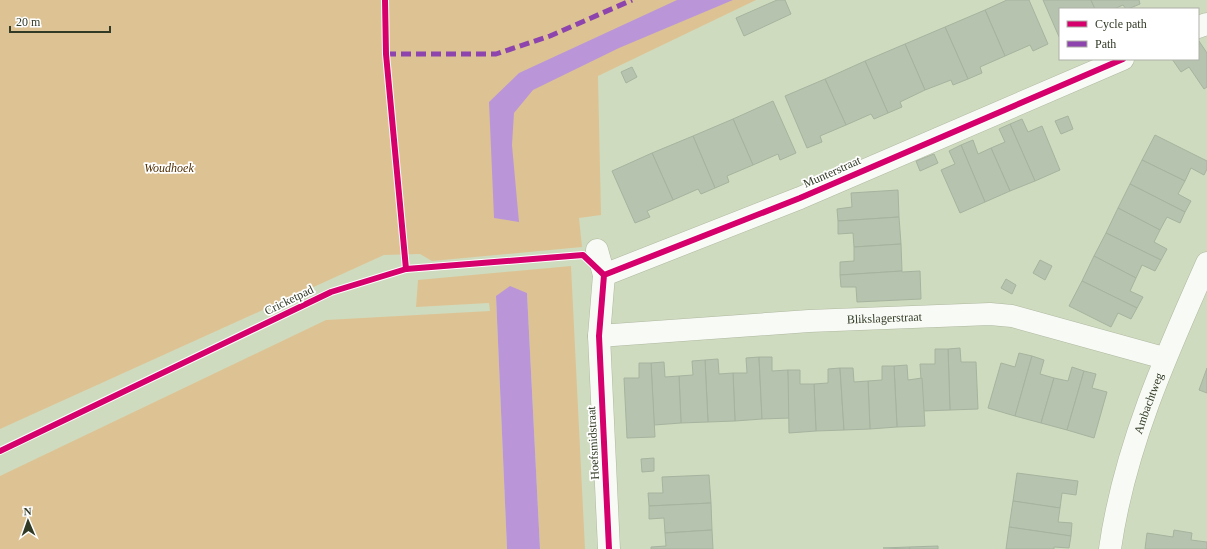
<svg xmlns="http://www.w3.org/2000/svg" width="1207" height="549" viewBox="0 0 1207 549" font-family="'Times New Roman',serif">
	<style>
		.green { fill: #ddc394 }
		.water { fill: #ba96d8 }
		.building { fill: #b6c4af; stroke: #a6b39f }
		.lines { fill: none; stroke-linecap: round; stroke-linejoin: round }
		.minor-casing { stroke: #aeb8a0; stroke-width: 23 }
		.minor { stroke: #f8faf5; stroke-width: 22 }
		.quiet { stroke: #8e44ad; stroke-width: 5; stroke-dasharray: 10 5; stroke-linecap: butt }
		.cycleway-casing { stroke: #fff; stroke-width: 8 }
		.cycleway { stroke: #d6006c; stroke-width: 6 }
		.labels { text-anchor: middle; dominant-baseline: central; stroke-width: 3.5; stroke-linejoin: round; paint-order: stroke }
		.park-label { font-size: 12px; font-style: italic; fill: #502d00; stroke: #fff }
		.street-label { font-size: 12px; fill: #313a25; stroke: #fff }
	</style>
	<rect width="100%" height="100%" fill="#cfdbbe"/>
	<g class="green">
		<path d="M 0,0 L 756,0 L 598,76 L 601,215 L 579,218 L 582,247 L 432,261 L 420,254 L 384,255 L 0,429 Z"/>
		<path d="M 571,266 L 585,549 L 540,549 L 527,293 L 496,296 L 507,549 L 0,549 L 0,476 L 326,320 L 490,311 L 489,303 L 416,307 L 418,280 Z"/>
	</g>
	<g class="water">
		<path d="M 677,0 L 733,0 L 619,48 L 533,90 L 514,113 L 512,145 L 519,222 L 494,218 L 489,102 L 519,73 Z"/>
		<path d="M 510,286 L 527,293 L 540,549 L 507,549 L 496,296 Z"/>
	</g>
	<g class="building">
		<path d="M 777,0 L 785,0 L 791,14 L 744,36 L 736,18 Z"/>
		<path d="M 1007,0 L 1029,0 L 1048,44 L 1033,51 L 1030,45 L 1005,56 L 985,10 Z"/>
		<path d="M 1043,0 L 1091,0 L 1095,9 L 1060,9 L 1060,39 Z"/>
		<path d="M 1091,0 L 1139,0 L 1140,4 L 1128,9 L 1126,9 L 1123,5 L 1114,9 L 1095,9 Z"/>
		<path d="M 985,10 L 1005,56 L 980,67 L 982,73 L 968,79 L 945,27 Z"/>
		<path d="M 945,27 L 968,79 L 953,85 L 951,80 L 925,90 L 905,44 Z"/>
		<path d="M 1199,41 L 1207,53 L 1207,87 L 1204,89 L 1189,67 L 1181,72 L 1172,59 L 1198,59 Z"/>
		<path d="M 905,44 L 925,90 L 900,102 L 902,107 L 888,113 L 865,61 Z"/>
		<path d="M 865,61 L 888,113 L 874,119 L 871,114 L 846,125 L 825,79 Z"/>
		<path d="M 632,67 L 637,77 L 626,83 L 621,72 Z"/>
		<path d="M 825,79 L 846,125 L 820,136 L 822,142 L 807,148 L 785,96 Z"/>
		<path d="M 773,101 L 796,153 L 780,160 L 778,154 L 753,165 L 733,119 Z"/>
		<path d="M 1068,116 L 1073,129 L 1061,134 L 1055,121 Z"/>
		<path d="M 733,119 L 753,165 L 727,176 L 729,182 L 715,188 L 693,136 Z"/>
		<path d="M 1022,119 L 1028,132 L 1042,126 L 1060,170 L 1035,181 L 1010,124 Z"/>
		<path d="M 1010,124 L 1035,181 L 1010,191 L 991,148 L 1005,142 L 999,129 Z"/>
		<path d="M 1155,135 L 1207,161 L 1207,169 L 1204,175 L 1191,168 L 1185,181 L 1142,160 Z"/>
		<path d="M 693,136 L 715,188 L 701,194 L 698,189 L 673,200 L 652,153 Z"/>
		<path d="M 973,140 L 978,154 L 991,148 L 1010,191 L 985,202 L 961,145 Z"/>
		<path d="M 961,145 L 985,202 L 960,213 L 941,170 L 955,164 L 949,151 Z"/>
		<path d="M 652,153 L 673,200 L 647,211 L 650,217 L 635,223 L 612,171 Z"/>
		<path d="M 934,154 L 938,163 L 920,171 L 916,161 Z"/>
		<path d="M 1142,160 L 1185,181 L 1178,194 L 1191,201 L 1185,212 L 1130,184 Z"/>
		<path d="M 1130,184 L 1185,212 L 1180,223 L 1167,217 L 1160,230 L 1118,208 Z"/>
		<path d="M 898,190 L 899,217 L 838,221 L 837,209 L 852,207 L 851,193 Z"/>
		<path d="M 1118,208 L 1160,230 L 1154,242 L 1167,249 L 1161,260 L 1106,233 Z"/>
		<path d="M 899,217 L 901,244 L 854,247 L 853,233 L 838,234 L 838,221 Z"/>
		<path d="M 1106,233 L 1161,260 L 1155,271 L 1142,265 L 1136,278 L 1094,256 Z"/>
		<path d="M 901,244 L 902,271 L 840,275 L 840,262 L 854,261 L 854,247 Z"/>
		<path d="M 1094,256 L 1136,278 L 1130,291 L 1143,297 L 1137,308 L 1082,281 Z"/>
		<path d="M 1040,260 L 1052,266 L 1045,280 L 1033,273 Z"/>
		<path d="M 902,271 L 902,272 L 920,271 L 921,299 L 857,302 L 856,287 L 841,287 L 840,275 Z"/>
		<path d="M 1006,279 L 1016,285 L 1012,294 L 1001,288 Z"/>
		<path d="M 1082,281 L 1137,308 L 1131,319 L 1118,313 L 1111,327 L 1069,306 Z"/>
		<path d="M 960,348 L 961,362 L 976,362 L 978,409 L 950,410 L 948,349 Z"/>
		<path d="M 935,349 L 948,349 L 950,410 L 923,411 L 920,364 L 935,364 Z"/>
		<path d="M 1019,353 L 1032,356 L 1015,416 L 988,408 L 1001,363 L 1015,367 Z"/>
		<path d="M 1032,356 L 1044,360 L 1040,374 L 1054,378 L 1041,423 L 1015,416 Z"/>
		<path d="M 759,357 L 762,419 L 735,421 L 733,373 L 747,373 L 746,358 Z"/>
		<path d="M 759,357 L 772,357 L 772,371 L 788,370 L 790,418 L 762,419 Z"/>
		<path d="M 718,359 L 719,374 L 733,373 L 735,421 L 708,422 L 705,360 Z"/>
		<path d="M 705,360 L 708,422 L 681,423 L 679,376 L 693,375 L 692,361 Z"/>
		<path d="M 664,362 L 665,377 L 679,376 L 681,423 L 654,425 L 651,363 Z"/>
		<path d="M 639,363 L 651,363 L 655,437 L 627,438 L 624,378 L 639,378 Z"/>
		<path d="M 907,365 L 908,380 L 922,378 L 925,426 L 897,427 L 894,366 Z"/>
		<path d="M 882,366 L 894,366 L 897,427 L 870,429 L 868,381 L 882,380 Z"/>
		<path d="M 1072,367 L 1084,371 L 1067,430 L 1041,423 L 1054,378 L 1068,381 Z"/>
		<path d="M 840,368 L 844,430 L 816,431 L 814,384 L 828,383 L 828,369 Z"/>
		<path d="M 840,368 L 853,368 L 854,382 L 868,381 L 870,429 L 844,430 Z"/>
		<path d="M 1207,368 L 1207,393 L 1199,390 Z"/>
		<path d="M 788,370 L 800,370 L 800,384 L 814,384 L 816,431 L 789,433 Z"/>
		<path d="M 1084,371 L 1096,374 L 1092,388 L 1107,392 L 1094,438 L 1067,430 Z"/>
		<path d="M 654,458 L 654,471 L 642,472 L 641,459 Z"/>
		<path d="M 1017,473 L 1078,481 L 1076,495 L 1062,493 L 1060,508 L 1013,501 Z"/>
		<path d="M 709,475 L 711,503 L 649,506 L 648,493 L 663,493 L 662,477 Z"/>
		<path d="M 1013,501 L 1060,508 L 1058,522 L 1072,523 L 1071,536 L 1009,527 Z"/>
		<path d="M 711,503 L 712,530 L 665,533 L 664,518 L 649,519 L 649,506 Z"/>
		<path d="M 1009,527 L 1071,536 L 1069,548 L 1054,547 L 1054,549 L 1006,549 Z"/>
		<path d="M 712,530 L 713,549 L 651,549 L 651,547 L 666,546 L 665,533 Z"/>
		<path d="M 1174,530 L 1192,533 L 1191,540 L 1207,542 L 1207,549 L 1145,549 L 1147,533 L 1173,537 Z"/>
		<path d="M 938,546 L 938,549 L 910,549 L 909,547 Z"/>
		<path d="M 909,547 L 910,549 L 883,548 Z"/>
	</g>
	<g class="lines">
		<g class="minor-casing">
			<g id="minor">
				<path d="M 1198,27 L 1207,24"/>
				<path d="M 597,250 L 604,275"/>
				<path id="s1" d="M 599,336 L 809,321 L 990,314 L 1012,316 L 1164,358"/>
				<path d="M 609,549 L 599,336 L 604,275 L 800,198 L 1123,59"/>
				<path id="s2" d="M 1110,549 C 1124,449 1166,355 1207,263"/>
			</g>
		</g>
		<use href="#minor" class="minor"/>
		<path class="quiet" d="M 386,54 L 496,54 L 550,36 L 632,0"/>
		<g class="cycleway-casing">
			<g id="cycleway">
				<path d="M 385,0 L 386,54 L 406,269"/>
				<path d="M 0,451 L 331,292 L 406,269 L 583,255 L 604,275"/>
				<path d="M 609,549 L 599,336 L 604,275 L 800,198 L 1123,59"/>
			</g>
		</g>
		<use href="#cycleway" class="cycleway"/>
	</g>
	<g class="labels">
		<g class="park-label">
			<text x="169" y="168">Woudhoek</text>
		</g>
		<g class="street-label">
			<text transform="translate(832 172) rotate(-24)">Munterstraat</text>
			<text transform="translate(289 300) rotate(-26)">Cricketpad</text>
			<text stroke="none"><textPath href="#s1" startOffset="286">Blikslagerstraat</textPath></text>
			<text stroke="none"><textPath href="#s2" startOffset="151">Ambachtweg</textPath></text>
			<text transform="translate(593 443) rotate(-93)">Hoefsmidstraat</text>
		</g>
	</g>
	<rect x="1059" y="8" width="140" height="52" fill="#ffffff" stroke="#adb0a8"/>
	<rect x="1067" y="21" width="20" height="6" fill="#d6006c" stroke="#adb0a8"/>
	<text x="1095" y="28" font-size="12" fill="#313a25">Cycle path</text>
	<rect x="1067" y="41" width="20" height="6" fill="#8e44ad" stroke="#adb0a8"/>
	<text x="1095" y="48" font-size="12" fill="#313a25">Path</text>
	<g transform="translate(28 521) rotate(358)" stroke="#ffffff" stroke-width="3" paint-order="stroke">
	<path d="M0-3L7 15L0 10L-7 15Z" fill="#313a25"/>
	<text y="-6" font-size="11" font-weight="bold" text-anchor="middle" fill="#313a25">N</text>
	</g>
	<path d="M10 26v6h100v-6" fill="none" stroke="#313a25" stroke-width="2"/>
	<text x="16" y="26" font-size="12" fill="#313a25" stroke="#ffffff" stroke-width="3" paint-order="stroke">20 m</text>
</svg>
